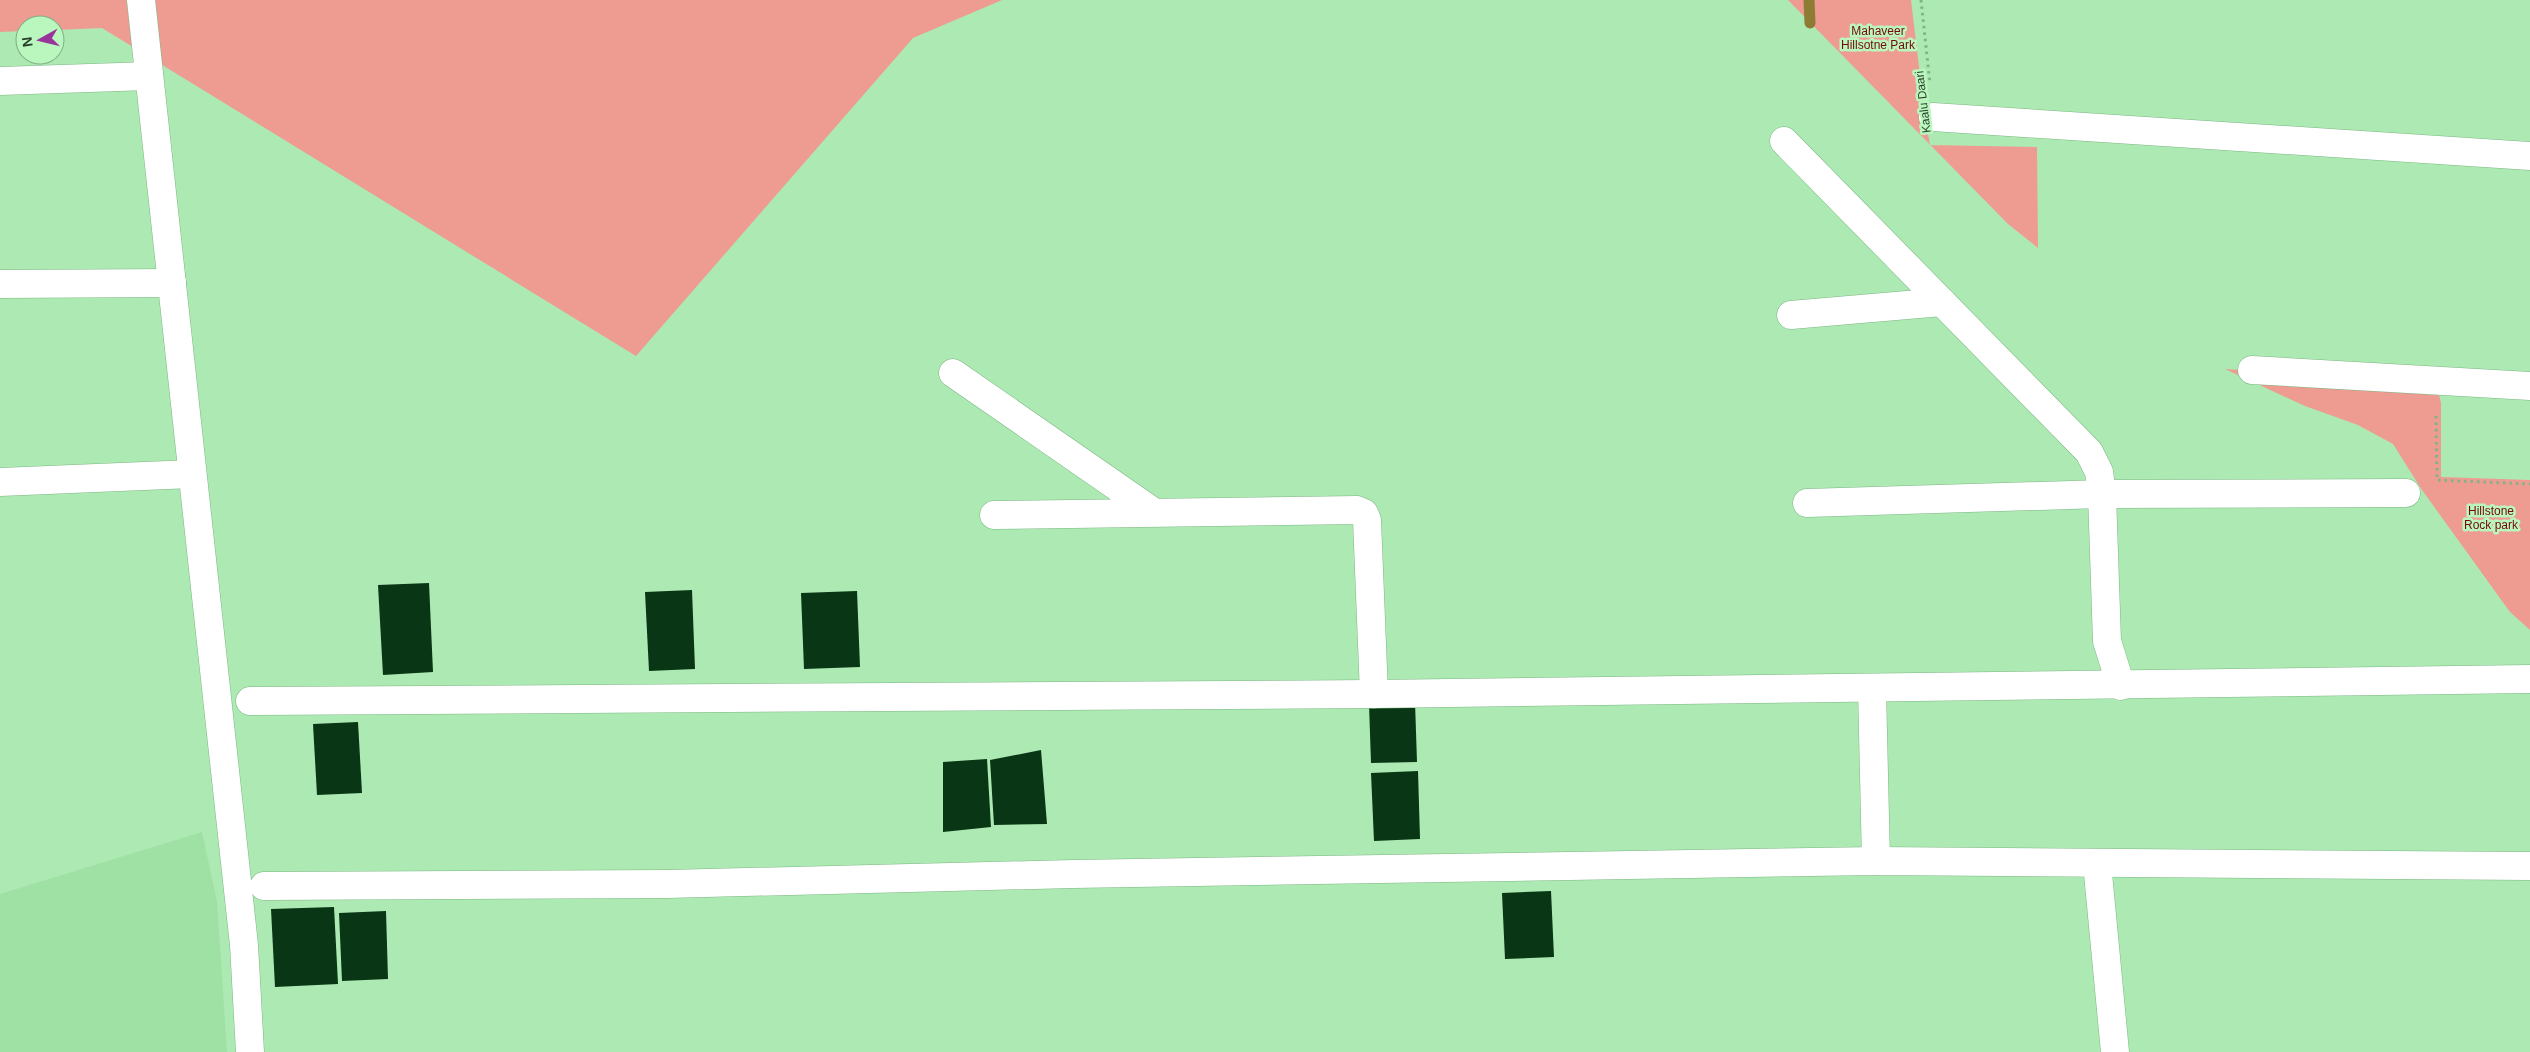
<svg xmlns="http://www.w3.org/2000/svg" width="2530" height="1052" viewBox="0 0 2530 1052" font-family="Helvetica,sans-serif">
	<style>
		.built { fill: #9fe1a5 }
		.green { fill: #ee9b91 }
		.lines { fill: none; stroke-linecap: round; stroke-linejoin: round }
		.stream { stroke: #8e7c35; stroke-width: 11 }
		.building { fill: #093614 }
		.minor-casing { stroke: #7cb783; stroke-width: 29 }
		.path { stroke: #82b387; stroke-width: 3; stroke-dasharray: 2.5 4; stroke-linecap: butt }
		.minor { stroke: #fff; stroke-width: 28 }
		.labels { text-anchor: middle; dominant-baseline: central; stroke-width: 5; stroke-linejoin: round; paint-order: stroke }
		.park-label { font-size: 12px; fill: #76080b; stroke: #baf7bf }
		.street-label { font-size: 12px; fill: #28402a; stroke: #baf7bf }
	</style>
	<rect width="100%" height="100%" fill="#ade9b3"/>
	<path class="built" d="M 202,832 L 217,902 L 227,1052 L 0,1052 L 0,894 Z"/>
	<g class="green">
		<path d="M 0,0 L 1002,0 L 913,38 L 636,356 L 102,28 L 55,30 L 55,25 L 25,25 L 25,31 L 0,32 Z"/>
		<path d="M 1788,0 L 1911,0 L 1925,117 L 1930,145 L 2037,147 L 2038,248 L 2008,224 Z"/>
		<path d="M 2225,369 L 2436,382 L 2441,403 L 2441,477 L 2530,480 L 2530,630 L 2510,612 L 2422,490 L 2393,444 L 2358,425 L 2305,406 Z"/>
	</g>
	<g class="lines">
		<path class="stream" d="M 1809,0 L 1810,23"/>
	</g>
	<g class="building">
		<path d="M 429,583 L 433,672 L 383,675 L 378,585 Z"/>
		<path d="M 692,590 L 695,669 L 649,671 L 645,592 Z"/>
		<path d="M 857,591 L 860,667 L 804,669 L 801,593 Z"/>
		<path d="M 1415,702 L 1417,762 L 1371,763 L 1369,704 Z"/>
		<path d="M 358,722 L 362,793 L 317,795 L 313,724 Z"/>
		<path d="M 1041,750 L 1047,824 L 994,825 L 990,760 Z"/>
		<path d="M 987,759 L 991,827 L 943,832 L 943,762 Z"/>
		<path d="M 1418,771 L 1420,839 L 1374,841 L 1371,773 Z"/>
		<path d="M 1551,891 L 1554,957 L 1505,959 L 1502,893 Z"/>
		<path d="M 334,907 L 338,984 L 275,987 L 271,909 Z"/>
		<path d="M 386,911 L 388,979 L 342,981 L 339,913 Z"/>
	</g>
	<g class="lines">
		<g class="minor-casing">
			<g id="minor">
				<path d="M 141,0 L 244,945 L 250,1052"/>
				<path d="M 0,81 L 149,76"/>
				<path d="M 1933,117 L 2530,156"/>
				<path d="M 1784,141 L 2089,452 L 2099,472 L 2102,494 L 2107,641 L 2121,686"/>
				<path d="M 0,284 L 172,283"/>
				<path d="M 1791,315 L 1942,302"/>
				<path d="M 2252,370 L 2530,386"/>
				<path d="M 953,373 L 1152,511"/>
				<path d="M 0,482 L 192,474"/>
				<path d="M 1807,503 L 2102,494 L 2406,493"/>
				<path d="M 994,515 L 1357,510 L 1364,513 L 1367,520 L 1374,694"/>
				<path d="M 1872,689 L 1876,861"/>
				<path d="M 250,701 L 1374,694 L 2530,679"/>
				<path d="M 2097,863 L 2115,1052"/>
				<path d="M 264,886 L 667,884 L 1073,874 L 1876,861 L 2530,866"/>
			</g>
		</g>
		<g class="path">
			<path d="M 1921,0 L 1930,84"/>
			<path d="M 2436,416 L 2437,480 L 2530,484"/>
		</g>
		<use href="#minor" class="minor"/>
	</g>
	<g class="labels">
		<g class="park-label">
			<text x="1878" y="31">Mahaveer<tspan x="1878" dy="14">Hillsotne Park</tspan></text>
			<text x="2491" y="511">Hillstone<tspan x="2491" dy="14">Rock park</tspan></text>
		</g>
		<g class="street-label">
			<text transform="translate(1923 102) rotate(-97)">Kaalu Daari</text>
		</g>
	</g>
	<g transform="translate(40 40) rotate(262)"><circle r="24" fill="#baf7bf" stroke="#80ae83"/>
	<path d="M0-4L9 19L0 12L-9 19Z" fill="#99359a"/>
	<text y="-8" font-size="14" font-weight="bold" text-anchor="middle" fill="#28402a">N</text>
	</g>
</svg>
